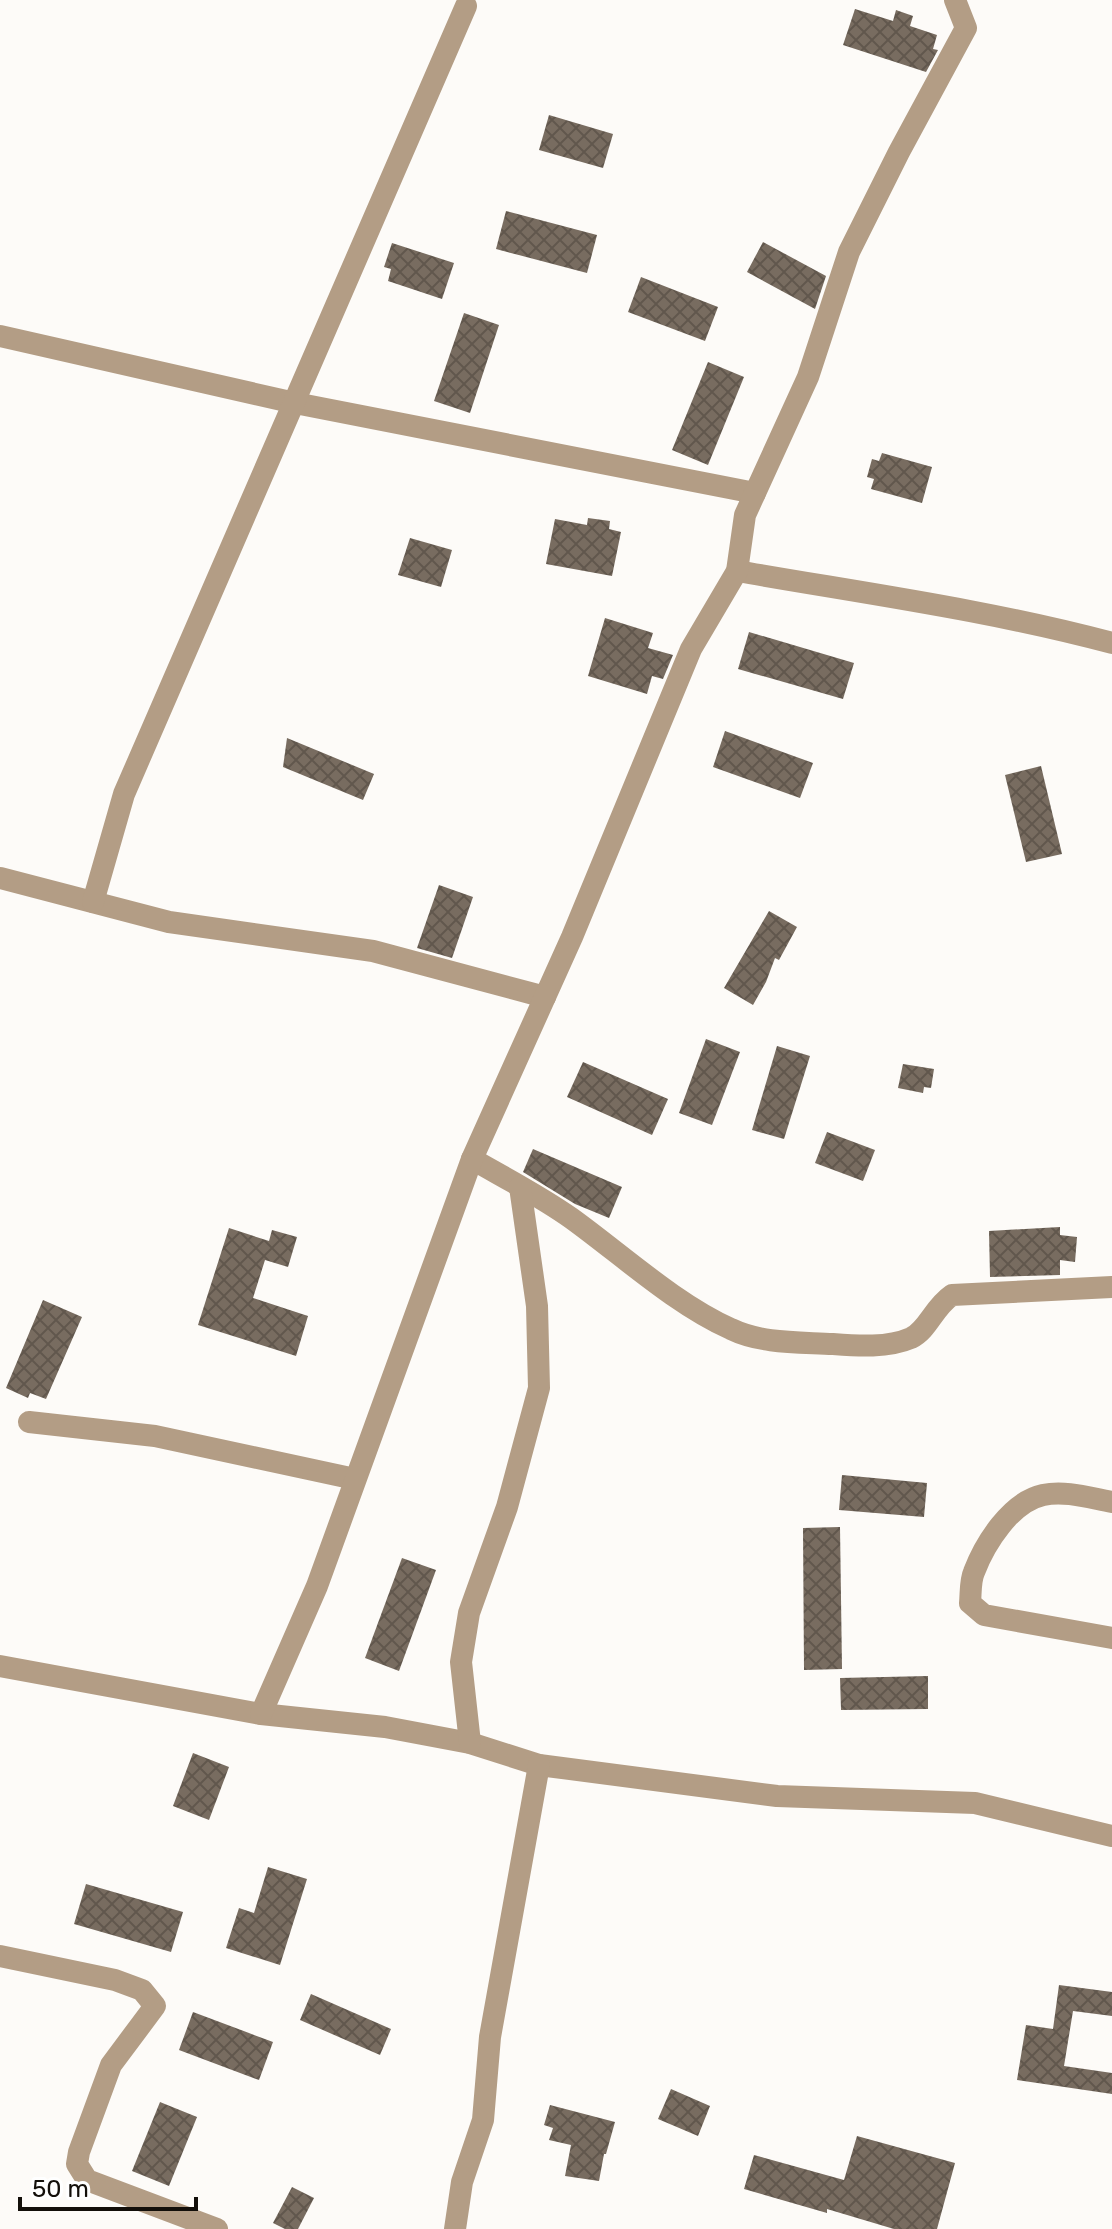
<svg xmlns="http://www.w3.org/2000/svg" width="1112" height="2229" viewBox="0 0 1112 2229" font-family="Rubik,sans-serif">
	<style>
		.building { fill: url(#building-cross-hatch) }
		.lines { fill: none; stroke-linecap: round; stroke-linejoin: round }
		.minor { stroke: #b39d85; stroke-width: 22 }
	</style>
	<defs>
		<pattern id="building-cross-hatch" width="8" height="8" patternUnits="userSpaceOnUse" patternTransform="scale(2)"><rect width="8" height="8" fill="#786c60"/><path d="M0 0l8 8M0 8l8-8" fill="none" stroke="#61574d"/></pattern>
	</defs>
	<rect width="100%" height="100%" fill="#fdfbf8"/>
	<g class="building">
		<path d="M 855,9 L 893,21 L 896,10 L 913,16 L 910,26 L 937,35 L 933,49 L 938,50 L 926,72 L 843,45 Z"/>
		<path d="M 549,115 L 613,134 L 603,168 L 539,150 Z"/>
		<path d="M 506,211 L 597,235 L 587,273 L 496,249 Z"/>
		<path d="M 763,242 L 826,276 L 815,309 L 747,272 Z"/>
		<path d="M 392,243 L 454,263 L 442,299 L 388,281 L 391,269 L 384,267 Z"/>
		<path d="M 641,277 L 718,307 L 705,341 L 628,312 Z"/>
		<path d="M 464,313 L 499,325 L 470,413 L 434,401 Z"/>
		<path d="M 708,362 L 744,377 L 708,465 L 672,450 Z"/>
		<path d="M 882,453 L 932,467 L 922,503 L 871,489 L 874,479 L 867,477 L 872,459 L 879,461 Z"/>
		<path d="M 588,518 L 610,521 L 609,529 L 621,532 L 612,576 L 546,564 L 555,519 L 587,525 Z"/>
		<path d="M 410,538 L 452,550 L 441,587 L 398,575 Z"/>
		<path d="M 605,618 L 653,633 L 648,648 L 673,655 L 663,679 L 652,676 L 647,694 L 588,676 Z"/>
		<path d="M 749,632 L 854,663 L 843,699 L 738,669 Z"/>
		<path d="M 725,731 L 813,763 L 800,798 L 713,767 Z"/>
		<path d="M 287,738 L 374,774 L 363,800 L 283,767 Z"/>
		<path d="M 1041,766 L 1062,854 L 1026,862 L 1005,775 Z"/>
		<path d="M 439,885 L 473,897 L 452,958 L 417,948 Z"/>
		<path d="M 769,911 L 797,927 L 779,960 L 775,958 L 766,982 L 753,1005 L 724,988 Z"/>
		<path d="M 706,1039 L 740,1052 L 712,1125 L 679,1113 Z"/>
		<path d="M 777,1046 L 810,1056 L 784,1139 L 752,1130 Z"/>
		<path d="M 583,1062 L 668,1099 L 652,1135 L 567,1097 Z"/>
		<path d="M 903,1064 L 934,1069 L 931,1088 L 924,1087 L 923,1093 L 898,1088 Z"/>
		<path d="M 827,1132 L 875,1150 L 863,1181 L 815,1163 Z"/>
		<path d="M 533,1149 L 622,1187 L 609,1218 L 575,1204 L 523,1172 Z"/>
		<path d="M 1060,1227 L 1060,1235 L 1077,1237 L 1075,1262 L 1060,1260 L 1060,1275 L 990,1277 L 989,1231 Z"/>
		<path d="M 229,1228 L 269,1241 L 272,1230 L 297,1237 L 288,1267 L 265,1260 L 253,1298 L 308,1316 L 296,1356 L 198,1325 Z"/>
		<path d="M 43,1300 L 82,1317 L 46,1399 L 30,1393 L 28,1398 L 6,1388 Z"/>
		<path d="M 842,1475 L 927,1483 L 924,1517 L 839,1510 Z"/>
		<path d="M 840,1527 L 842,1669 L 804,1670 L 803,1528 Z"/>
		<path d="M 402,1558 L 436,1570 L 399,1671 L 365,1658 Z"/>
		<path d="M 928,1676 L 928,1709 L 841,1710 L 840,1678 Z"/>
		<path d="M 193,1753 L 229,1767 L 209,1820 L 173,1806 Z"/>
		<path d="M 268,1867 L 307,1879 L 280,1965 L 226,1948 L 239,1908 L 254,1913 Z"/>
		<path d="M 86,1884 L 183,1912 L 171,1952 L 74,1924 Z"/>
		<path d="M 1059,1985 L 1112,1992 L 1112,2016 L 1073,2011 L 1064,2066 L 1112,2073 L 1112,2094 L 1017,2080 L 1026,2025 L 1053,2029 Z"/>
		<path d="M 311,1994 L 391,2029 L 380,2055 L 300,2020 Z"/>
		<path d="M 193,2012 L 273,2042 L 259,2080 L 179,2050 Z"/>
		<path d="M 671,2089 L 710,2106 L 698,2136 L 658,2119 Z"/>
		<path d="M 160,2102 L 197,2117 L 169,2186 L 132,2171 Z"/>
		<path d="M 550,2105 L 615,2122 L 606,2154 L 604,2154 L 599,2181 L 565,2176 L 571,2145 L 549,2140 L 553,2128 L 544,2125 Z"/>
		<path d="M 857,2136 L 955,2163 L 937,2229 L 894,2229 L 827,2209 L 827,2213 L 744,2189 L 754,2155 L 844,2180 Z"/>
		<path d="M 292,2187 L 314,2198 L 298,2229 L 285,2229 L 273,2223 Z"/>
	</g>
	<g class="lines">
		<g class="minor">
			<path d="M 0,336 L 295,403 L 755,493"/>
			<path d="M 737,571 C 862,593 989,610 1112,643"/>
			<path d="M 0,878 L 169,922 L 373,951 L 545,997"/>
			<path d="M 93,902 L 124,794 L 466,6"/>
			<path d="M 472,1159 C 505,1178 540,1196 571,1218 C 621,1254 675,1304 731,1329 C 762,1344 799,1342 833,1344 C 858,1346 888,1348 911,1338 C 928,1330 933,1308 952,1295 L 1112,1287"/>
			<path d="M 29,1422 L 155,1436 L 355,1479"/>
			<path d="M 1112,1502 C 1090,1498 1065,1490 1043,1495 C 1011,1502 985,1543 974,1572 C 970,1581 971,1593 970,1603 L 984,1615 L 1112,1638"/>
			<path d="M 0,1666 L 261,1714 L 385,1727 L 470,1743 L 539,1765 L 777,1796 L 975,1803 L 1112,1836"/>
			<path d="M 261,1714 L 317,1586 L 472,1159 L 572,937 L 691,649 L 737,571 L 745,515 L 808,377 L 849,252 L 899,152 L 966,28 L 955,0"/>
			<path d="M 470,1743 L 461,1662 L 469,1613 L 507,1507 L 539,1388 L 537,1306 L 520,1187"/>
			<path d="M 0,1956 L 115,1980 L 142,1990 L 155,2006 L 111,2065 L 79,2152 L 77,2164 L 87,2180 L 217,2229"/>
			<path d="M 455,2229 L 462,2182 L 483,2120 L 490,2037 L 539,1765"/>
		</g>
	</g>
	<path d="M20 2197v12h176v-12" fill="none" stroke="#130f0a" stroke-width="4"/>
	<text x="32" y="2197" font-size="24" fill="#130f0a" stroke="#ffffff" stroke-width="6" paint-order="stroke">50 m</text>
</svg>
